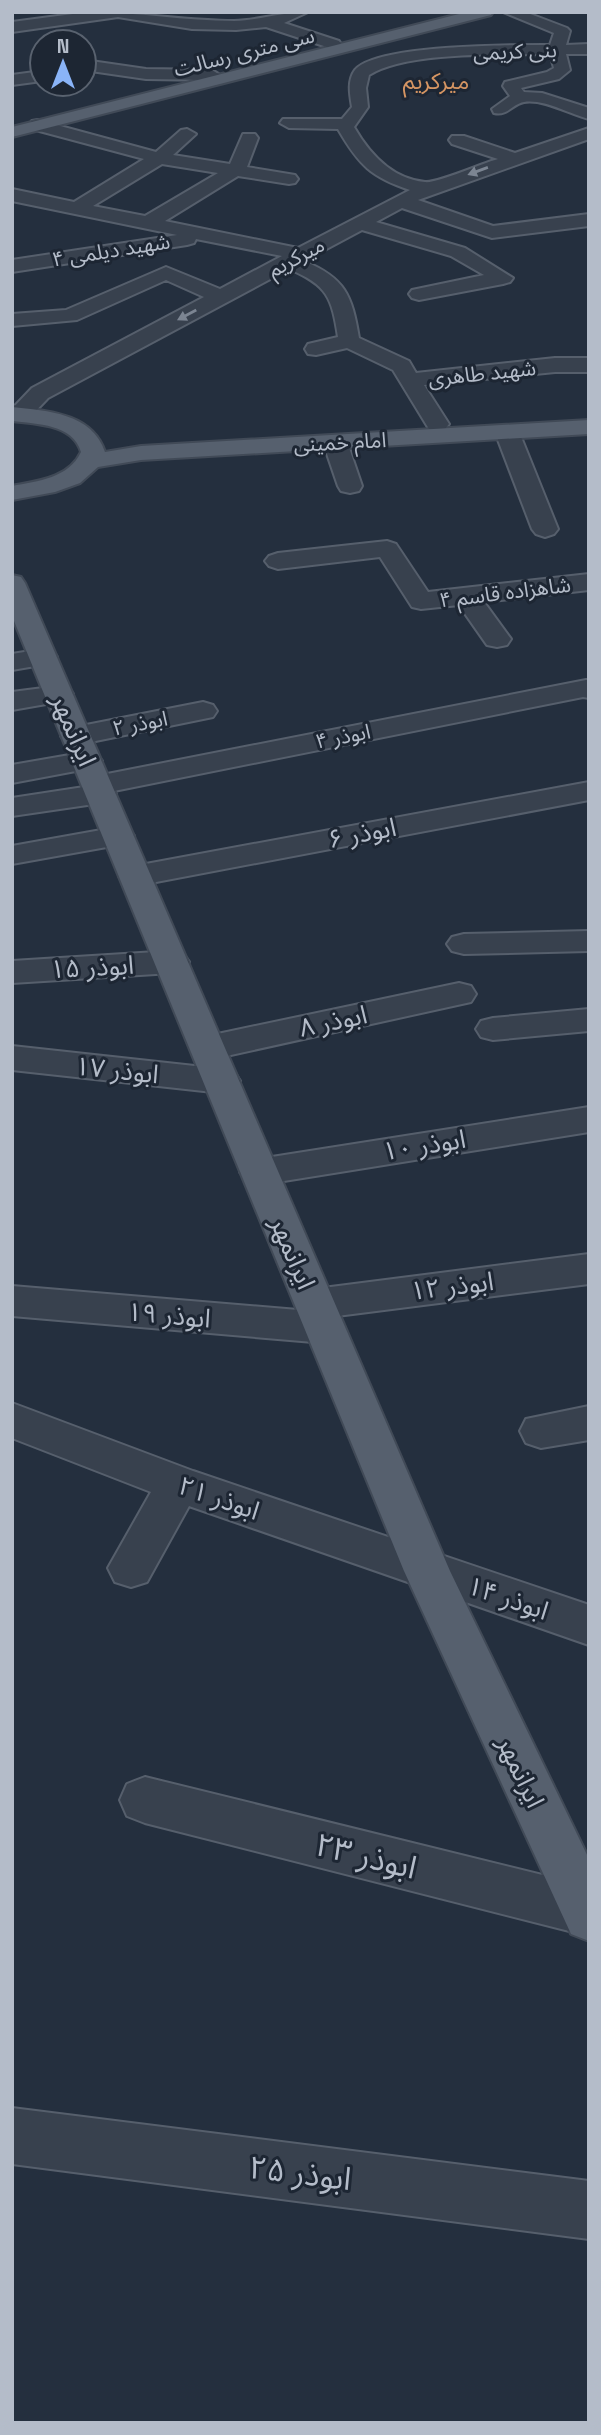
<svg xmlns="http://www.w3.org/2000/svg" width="601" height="2435" viewBox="0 0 601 2435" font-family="'Space Grotesk','Noto Sans Arabic',sans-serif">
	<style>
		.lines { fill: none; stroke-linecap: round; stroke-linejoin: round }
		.minor-casing { stroke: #565f6c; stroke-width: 4 }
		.major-casing { stroke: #414a57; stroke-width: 4 }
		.minor { fill: #38414e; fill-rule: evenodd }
		.major { fill: #56606e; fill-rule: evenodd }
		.oneway { fill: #7c8592 }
		.labels { text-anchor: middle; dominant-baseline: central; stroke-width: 6; stroke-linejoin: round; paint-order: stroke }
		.far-street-label { font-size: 21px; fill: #b4bcc9; stroke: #1d2633 }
		.far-neighbourhood-label { font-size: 23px; fill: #d59563; stroke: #1d2633 }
		.street-label { font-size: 26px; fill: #b4bcc9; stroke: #1d2633 }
		.near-street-label { font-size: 32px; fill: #b4bcc9; stroke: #1d2633 }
	</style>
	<rect width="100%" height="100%" fill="#242f3e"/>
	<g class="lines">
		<g class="minor-casing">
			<g id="minor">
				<path d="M 88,12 C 138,12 185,21 234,21 C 260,20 283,12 308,12 L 284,23 L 339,41 L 341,44 L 333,49 L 266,27 L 236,30 L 192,29 L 118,17 L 12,32 L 12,22 Z"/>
				<path d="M 503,12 L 525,12 L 567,28 L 570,31 L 566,45 L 589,44 L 589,54 L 566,54 L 570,70 L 559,79 L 521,88 L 524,92 L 542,93 L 589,108 L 589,119 C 569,114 545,99 524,102 C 512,104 508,116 494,113 L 492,109 L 510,96 L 503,86 L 505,82 L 547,72 L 554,68 L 550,54 C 503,55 408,51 369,75 L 366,88 L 368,107 L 354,127 C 369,153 392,179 425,182 C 436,184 483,163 498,159 L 452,144 L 449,140 L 452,136 L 464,136 L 515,153 L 589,128 L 589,139 L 418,200 L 493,226 L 589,214 L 589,226 L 492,238 L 402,208 L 376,222 L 465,248 L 513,278 L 510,282 L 503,284 L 419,300 L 412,298 L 409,294 L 412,290 L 484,275 L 451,256 L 362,230 L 304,261 C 345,278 352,295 359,338 L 409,361 L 416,373 L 555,358 L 589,358 L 589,372 L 555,372 L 424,385 L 449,424 L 445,429 L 429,429 L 393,370 L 347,348 L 316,355 L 308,354 L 305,349 L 308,344 L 338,337 C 332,297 327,285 289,269 L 48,398 L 28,419 L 12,419 L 12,409 L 32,388 L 204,297 L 166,280 L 77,320 L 12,326 L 12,314 L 66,310 L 166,267 L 220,289 L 282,256 L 196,239 L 194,243 L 187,245 L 12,272 L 12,260 L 177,235 L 12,201 L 12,189 L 74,202 L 144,159 L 32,129 L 29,125 L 32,121 L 38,120 L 156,152 L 181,130 L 187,129 L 196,134 L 173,155 L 230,164 L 243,134 L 255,134 L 258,138 L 247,167 L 295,175 L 298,179 L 295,183 L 289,184 L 238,176 L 165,221 L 298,248 L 410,190 C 371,177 359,165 338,129 L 289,128 L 280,123 L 283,119 L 342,119 L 352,107 C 350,95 347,81 355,70 C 377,44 514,45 550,45 L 554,33 ZM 162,164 L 218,173 L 145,216 L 93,206 Z"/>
				<path d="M 84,60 L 146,69 L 212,70 L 220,75 L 212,80 L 146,79 L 84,70 Z"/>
				<path d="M 42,71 L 42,81 L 12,85 L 12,75 Z"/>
				<path d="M 507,425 L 515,427 L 519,432 L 558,529 L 554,534 L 545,537 L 536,534 L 532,529 L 495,432 L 499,427 Z"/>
				<path d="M 335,435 L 343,437 L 347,442 L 362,486 L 359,491 L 350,493 L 341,491 L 338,486 L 323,442 L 327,437 Z"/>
				<path d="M 387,541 L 396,544 L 428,592 L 589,574 L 589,590 L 484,602 L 511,639 L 507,645 L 497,647 L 487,645 L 459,605 L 421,609 L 412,607 L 380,557 L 278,569 L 269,566 L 265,561 L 269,556 L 278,553 Z"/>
				<path d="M 43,649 L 53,651 L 57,657 L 53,663 L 12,670 L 12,654 Z"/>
				<path d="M 586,680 L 589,680 L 589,698 L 583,697 L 114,791 L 116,794 L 112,800 L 101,803 L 12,816 L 12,798 L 84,787 L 82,785 L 86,779 L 97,776 Z"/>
				<path d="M 59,686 L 69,688 L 73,694 L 69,700 L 12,710 L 12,692 Z"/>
				<path d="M 203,702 L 213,705 L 217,711 L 213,717 L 76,745 L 66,742 L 61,736 L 66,730 L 76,727 Z"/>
				<path d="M 87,752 L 97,755 L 102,761 L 97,767 L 12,783 L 12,765 Z"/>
				<path d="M 589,782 L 589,800 L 135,886 L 124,883 L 119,876 L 124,869 L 135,866 Z"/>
				<path d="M 118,827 L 129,829 L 134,836 L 129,843 L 12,864 L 12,846 Z"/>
				<path d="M 589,931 L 589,951 L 464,954 L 452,951 L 447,944 L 452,937 L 464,934 Z"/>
				<path d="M 172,951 L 184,955 L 189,962 L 184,969 L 172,973 L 12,983 L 12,961 Z"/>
				<path d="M 459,983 L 471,986 L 476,994 L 471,1002 L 208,1060 L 196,1056 L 190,1048 L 196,1040 L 208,1036 Z"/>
				<path d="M 589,1009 L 589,1031 L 493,1040 L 481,1037 L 476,1029 L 481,1021 L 493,1018 Z"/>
				<path d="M 12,1046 L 222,1069 L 235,1073 L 240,1081 L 235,1089 L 222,1093 L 12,1070 Z"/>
				<path d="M 589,1107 L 589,1132 L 259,1185 L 246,1181 L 240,1172 L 246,1163 L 259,1159 Z"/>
				<path d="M 589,1254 L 589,1284 L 337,1316 L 345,1328 L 339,1339 L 325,1343 L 12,1316 L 12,1286 L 298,1310 L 295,1304 L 301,1293 L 315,1289 Z"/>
				<path d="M 12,1403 L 193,1471 L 589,1605 L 589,1645 L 189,1506 L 147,1582 L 131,1587 L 115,1582 L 108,1568 L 151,1492 L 12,1438 Z"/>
				<path d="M 589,1406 L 589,1440 L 541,1448 L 526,1443 L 520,1431 L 526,1419 Z"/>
				<path d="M 145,1777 L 587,1886 L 589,1936 L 145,1823 L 127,1816 L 120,1800 L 127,1784 Z"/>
				<path d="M 12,2108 L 589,2181 L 589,2239 L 12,2164 Z"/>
			</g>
		</g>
		<g class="major-casing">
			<g id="major">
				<path d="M 467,12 L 493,12 L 491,15 L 12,137 L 12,127 Z"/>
				<path d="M 12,407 C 48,411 92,413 105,452 L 141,446 L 589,420 L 589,434 L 141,460 L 98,467 L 80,483 L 55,492 L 12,500 L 12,486 C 38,481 69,478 81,452 C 73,424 37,424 12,421 Z"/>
				<path d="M 12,575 L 21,577 L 25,583 L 450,1571 L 589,1859 L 589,1941 L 571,1934 L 404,1571 L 12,616 Z"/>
			</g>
		</g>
		<use href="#minor" class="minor"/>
		<use href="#major" class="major"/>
	</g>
	<defs><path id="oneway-solid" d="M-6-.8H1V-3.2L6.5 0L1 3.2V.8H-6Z" transform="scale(1.75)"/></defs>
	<g class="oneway">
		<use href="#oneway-solid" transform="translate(478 171) rotate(160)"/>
		<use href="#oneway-solid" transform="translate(187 315) rotate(152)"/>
	</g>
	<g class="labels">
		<g class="far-street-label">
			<text transform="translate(515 51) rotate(-2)">بنی کریمی</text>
			<text transform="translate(244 52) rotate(-14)">سی متری رسالت</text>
			<text transform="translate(111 250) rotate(-9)">۴ شهید دیلمی</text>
			<text transform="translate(296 257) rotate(-28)">میرکریم</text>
			<text transform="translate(482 373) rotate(-6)">شهید طاهری</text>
			<text transform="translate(340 442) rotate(-3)">امام خمینی</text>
			<text transform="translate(505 592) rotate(-7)">شاهزاده قاسم ۴</text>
			<text transform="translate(140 723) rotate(-11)">۲ ابوذر</text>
			<text transform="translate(343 736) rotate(-11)">ابوذر ۴</text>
		</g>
		<g class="far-neighbourhood-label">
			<text x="436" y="81">میرکریم</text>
		</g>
		<g class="street-label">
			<text transform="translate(74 730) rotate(67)">ایرانمهر</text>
			<text transform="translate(362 833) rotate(-11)">ابوذر ۶</text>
			<text transform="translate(92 967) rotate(-3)">۱۵ ابوذر</text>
			<text transform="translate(333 1021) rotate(-12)">۸ ابوذر</text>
			<text transform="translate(117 1070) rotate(6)">۱۷ ابوذر</text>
			<text transform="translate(424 1145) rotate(-9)">ابوذر ۱۰</text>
			<text transform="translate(293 1253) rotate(67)">ایرانمهر</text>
			<text transform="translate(452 1286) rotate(-7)">ابوذر ۱۲</text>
			<text transform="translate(169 1315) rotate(5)">ابوذر ۱۹</text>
			<text transform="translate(219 1498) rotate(19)">۲۱ ابوذر</text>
			<text transform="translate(508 1598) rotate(19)">۱۴ ابوذر</text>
			<text transform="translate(521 1772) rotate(65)">ایرانمهر</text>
		</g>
		<g class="near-street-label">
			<text transform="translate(366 1856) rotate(14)">۲۳ ابوذر</text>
			<text transform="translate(300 2173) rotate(7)">ابوذر ۲۵</text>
		</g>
	</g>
	<rect width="601" height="2435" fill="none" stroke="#b4bcc9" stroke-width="28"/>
	<g transform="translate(63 63)"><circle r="33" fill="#1d2633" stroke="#59626f" stroke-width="2"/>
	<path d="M0-5L12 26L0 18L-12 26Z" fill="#8ab4f8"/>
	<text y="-10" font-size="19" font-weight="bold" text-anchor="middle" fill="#b4bcc9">N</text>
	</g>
</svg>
